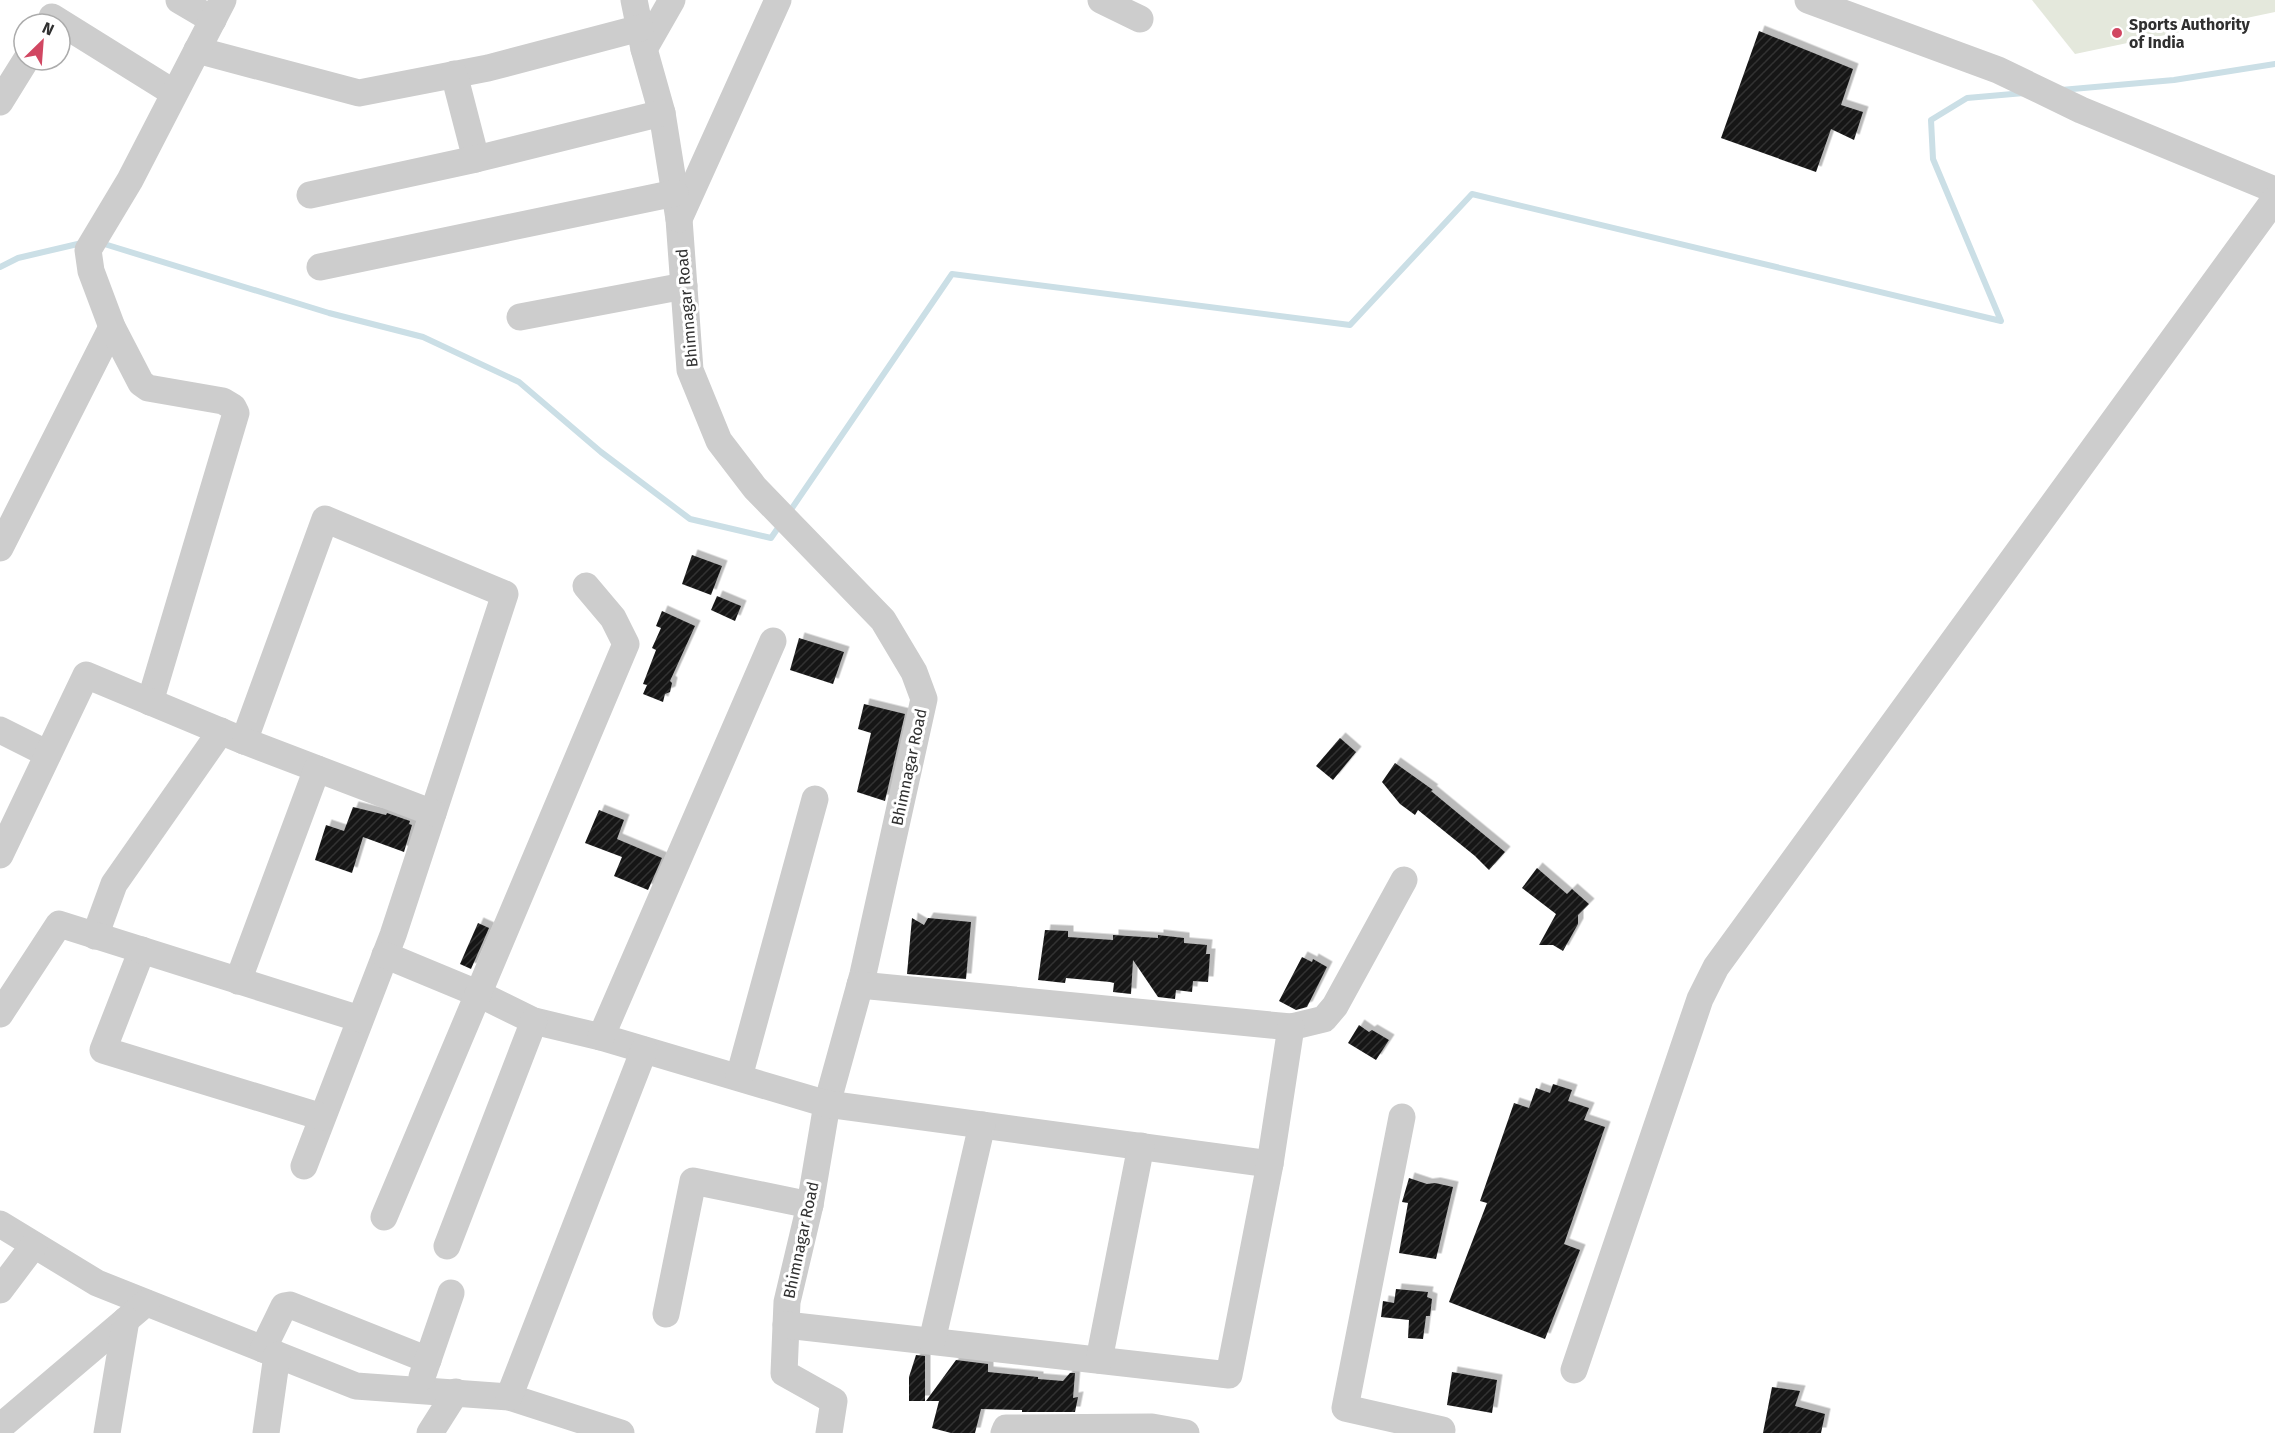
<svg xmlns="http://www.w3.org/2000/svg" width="2275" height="1433" viewBox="0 0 2275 1433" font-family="'Fira Sans',sans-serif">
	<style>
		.pitch { fill: #e4e8dc }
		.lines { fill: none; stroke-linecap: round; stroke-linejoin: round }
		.stream { stroke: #cbdfe6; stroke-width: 6 }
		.building { fill: url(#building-hatch); filter: url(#shadow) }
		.minor { stroke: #cdcdcd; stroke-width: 27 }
		.poi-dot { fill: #d14762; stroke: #fff; stroke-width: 2 }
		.labels { text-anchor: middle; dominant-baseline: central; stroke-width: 6; stroke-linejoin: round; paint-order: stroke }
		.poi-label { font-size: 16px; font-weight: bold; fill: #303030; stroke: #fff; text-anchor: start }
		.street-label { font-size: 16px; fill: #303030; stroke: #fff }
	</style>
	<defs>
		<pattern id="building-hatch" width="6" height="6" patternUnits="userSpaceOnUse" patternTransform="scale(1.5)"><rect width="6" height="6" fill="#171717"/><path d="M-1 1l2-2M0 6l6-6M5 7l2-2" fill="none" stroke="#303030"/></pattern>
		<filter id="shadow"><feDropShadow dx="5.5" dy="-5.5" stdDeviation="0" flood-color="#0004"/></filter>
	</defs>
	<rect width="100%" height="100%" fill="#fff"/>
	<path class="pitch" d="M 2032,0 L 2275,0 L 2275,12 L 2075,54 Z"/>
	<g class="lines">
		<g class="stream">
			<path d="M 2061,90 L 2174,80 L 2275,64"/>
			<path d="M 101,243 L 329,313 L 423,337 L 519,382 L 601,452 L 690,519 L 771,538 L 780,525"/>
			<path d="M 0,267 L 18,258 L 82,243"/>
			<path d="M 788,514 L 952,274 L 1350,325 L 1472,194 L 2001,321 L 1933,159 L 1931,120 L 1967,98 L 2024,93"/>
		</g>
	</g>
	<g class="building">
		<path d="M 1759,31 L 1853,69 L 1841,105 L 1863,112 L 1854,140 L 1831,129 L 1816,172 L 1721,138 Z"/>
		<path d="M 692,555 L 722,566 L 711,595 L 682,584 Z"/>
		<path d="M 717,596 L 741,606 L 735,621 L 711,610 Z"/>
		<path d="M 662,611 L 695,626 L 670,681 L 672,683 L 670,692 L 665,694 L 663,702 L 643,694 L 647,685 L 643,684 L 656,650 L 652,648 L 661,628 L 656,626 Z"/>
		<path d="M 799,638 L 844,652 L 833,684 L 790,670 Z"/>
		<path d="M 864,704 L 905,714 L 885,801 L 857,792 L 871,733 L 858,729 Z"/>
		<path d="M 1340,738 L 1356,752 L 1333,780 L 1316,766 Z"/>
		<path d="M 1395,763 L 1433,790 L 1431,791 L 1505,852 L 1489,870 L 1475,856 L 1418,810 L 1415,815 L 1400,804 L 1382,782 Z"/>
		<path d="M 353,807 L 386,815 L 387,813 L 410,821 L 409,824 L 412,825 L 404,852 L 363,837 L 352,873 L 315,860 L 326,825 L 344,831 Z"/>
		<path d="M 599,810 L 624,820 L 617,839 L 662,858 L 648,890 L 614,876 L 622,857 L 585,843 Z"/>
		<path d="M 1537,868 L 1567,894 L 1572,889 L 1589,904 L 1578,915 L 1578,924 L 1563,951 L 1553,945 L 1539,945 L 1556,914 L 1522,888 Z"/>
		<path d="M 912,918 L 924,925 L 928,918 L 971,922 L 966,979 L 907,974 Z"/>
		<path d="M 478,923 L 489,928 L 471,969 L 460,964 Z"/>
		<path d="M 1045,930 L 1068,931 L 1068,937 L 1113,940 L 1113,935 L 1158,938 L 1158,935 L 1184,938 L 1184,943 L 1207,945 L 1206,954 L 1210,954 L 1208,982 L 1193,981 L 1192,992 L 1176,990 L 1175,999 L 1158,997 L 1133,960 L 1131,994 L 1113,992 L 1114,983 L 1110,982 L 1066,978 L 1065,983 L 1038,980 Z"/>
		<path d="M 1302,957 L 1312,962 L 1313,959 L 1327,967 L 1307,1007 L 1296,1010 L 1279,1001 Z"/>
		<path d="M 1359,1025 L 1369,1032 L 1372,1030 L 1389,1040 L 1376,1060 L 1348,1043 Z"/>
		<path d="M 1553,1084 L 1572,1090 L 1568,1101 L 1589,1108 L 1584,1120 L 1605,1127 L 1564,1244 L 1580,1250 L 1545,1339 L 1449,1302 L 1487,1203 L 1480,1201 L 1514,1103 L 1529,1108 L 1536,1088 L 1550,1093 Z"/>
		<path d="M 1409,1178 L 1427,1184 L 1435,1183 L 1453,1187 L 1436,1259 L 1399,1253 L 1408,1203 L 1402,1202 Z"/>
		<path d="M 1396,1289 L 1428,1292 L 1427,1297 L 1432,1299 L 1430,1316 L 1426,1316 L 1423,1339 L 1408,1338 L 1409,1320 L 1381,1317 L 1383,1301 L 1394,1303 Z"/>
		<path d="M 916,1355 L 925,1356 L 925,1401 L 909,1401 L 909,1377 Z"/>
		<path d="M 956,1360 L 988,1364 L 988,1372 L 1038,1377 L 1038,1379 L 1063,1381 L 1070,1373 L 1075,1373 L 1073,1398 L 1078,1397 L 1075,1412 L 1022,1412 L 1022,1410 L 981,1409 L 975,1433 L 951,1433 L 932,1428 L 939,1401 L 926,1401 Z"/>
		<path d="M 1452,1372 L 1497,1380 L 1492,1413 L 1447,1405 Z"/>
		<path d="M 1772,1387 L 1800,1391 L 1795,1406 L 1825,1414 L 1821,1433 L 1763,1433 Z"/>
	</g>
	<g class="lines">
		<g class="minor">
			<path d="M 179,0 L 213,20"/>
			<path d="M 634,0 L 644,49 L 662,113 L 679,219 L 690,370 L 719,441 L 755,488 L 883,620 L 914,672 L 924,699 L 863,974 L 827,1104 L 810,1205 L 787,1302 L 784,1373 L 834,1401 L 829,1433"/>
			<path d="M 1101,0 L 1140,19"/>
			<path d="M 1808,0 L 1998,70 L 2081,110 L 2275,190"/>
			<path d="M 52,17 L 174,93"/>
			<path d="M 644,49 L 672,0"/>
			<path d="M 197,50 L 359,93 L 488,68 L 640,28"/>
			<path d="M 454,74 L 476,159"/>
			<path d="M 0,102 L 26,60"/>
			<path d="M 310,195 L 476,159 L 662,113"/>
			<path d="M 679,219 L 778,0"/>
			<path d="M 320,267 L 675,193"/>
			<path d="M 520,317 L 684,286"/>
			<path d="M 0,548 L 112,327"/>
			<path d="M 150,702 L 236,413 L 233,407 L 223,401 L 148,388 L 141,383 L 112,327 L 91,271 L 88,250 L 130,180 L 223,0"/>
			<path d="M 0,730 L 48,754"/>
			<path d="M 244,741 L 325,519 L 505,594 L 393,935 L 304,1166"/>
			<path d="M 0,855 L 86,675 L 244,741 L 433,813"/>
			<path d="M 95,936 L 114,884 L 221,731"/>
			<path d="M 142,950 L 103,1050 L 322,1117"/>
			<path d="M 385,955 L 479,994 L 534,1021 L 601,1037 L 827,1104 L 1270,1164"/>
			<path d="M 238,981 L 317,769"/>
			<path d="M 860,985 L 1291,1027 L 1324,1019 L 1335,1006 L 1404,880"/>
			<path d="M 0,1014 L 59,924 L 360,1019"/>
			<path d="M 601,1037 L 773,641"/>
			<path d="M 739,1077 L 815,799"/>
			<path d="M 1402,1117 L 1345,1408 L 1442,1430 L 1441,1433"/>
			<path d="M 384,1217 L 626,644 L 613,618 L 586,586"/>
			<path d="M 0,1224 L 97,1283 L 356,1386 L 509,1397 L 621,1433"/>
			<path d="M 447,1246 L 534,1021"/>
			<path d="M 0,1290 L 34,1245"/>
			<path d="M 666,1314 L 693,1181 L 810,1205"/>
			<path d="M 786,1325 L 1229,1375 L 1270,1164 L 1291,1027"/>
			<path d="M 932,1341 L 982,1125"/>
			<path d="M 263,1349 L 284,1306 L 290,1305 L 428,1360"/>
			<path d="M 1099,1360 L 1141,1146"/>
			<path d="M 1574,1370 L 1700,999 L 1716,967 L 2275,199"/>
			<path d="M 422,1377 L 451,1293"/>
			<path d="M 509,1397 L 644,1050"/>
			<path d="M 0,1427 L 146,1303"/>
			<path d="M 107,1433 L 126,1320"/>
			<path d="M 266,1433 L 277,1355"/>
			<path d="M 430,1433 L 456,1392"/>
			<path d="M 1004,1433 L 1006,1428 L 1152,1427 L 1186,1433"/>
		</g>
	</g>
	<circle class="poi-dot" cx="2117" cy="33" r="6"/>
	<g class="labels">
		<g class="poi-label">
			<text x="2129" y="24">Sports Authority<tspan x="2129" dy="18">of India</tspan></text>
		</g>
		<g class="street-label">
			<text transform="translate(687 308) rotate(-95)">Bhimnagar Road</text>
			<text transform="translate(909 767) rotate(-78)">Bhimnagar Road</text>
			<text transform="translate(801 1240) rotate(-78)">Bhimnagar Road</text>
		</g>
	</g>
	<g transform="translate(42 42) rotate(25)"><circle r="28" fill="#ffffff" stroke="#acacac" stroke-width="1.5"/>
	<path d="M0-4.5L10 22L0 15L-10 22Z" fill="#d14762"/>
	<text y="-9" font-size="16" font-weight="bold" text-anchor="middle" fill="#303030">N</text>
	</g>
</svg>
